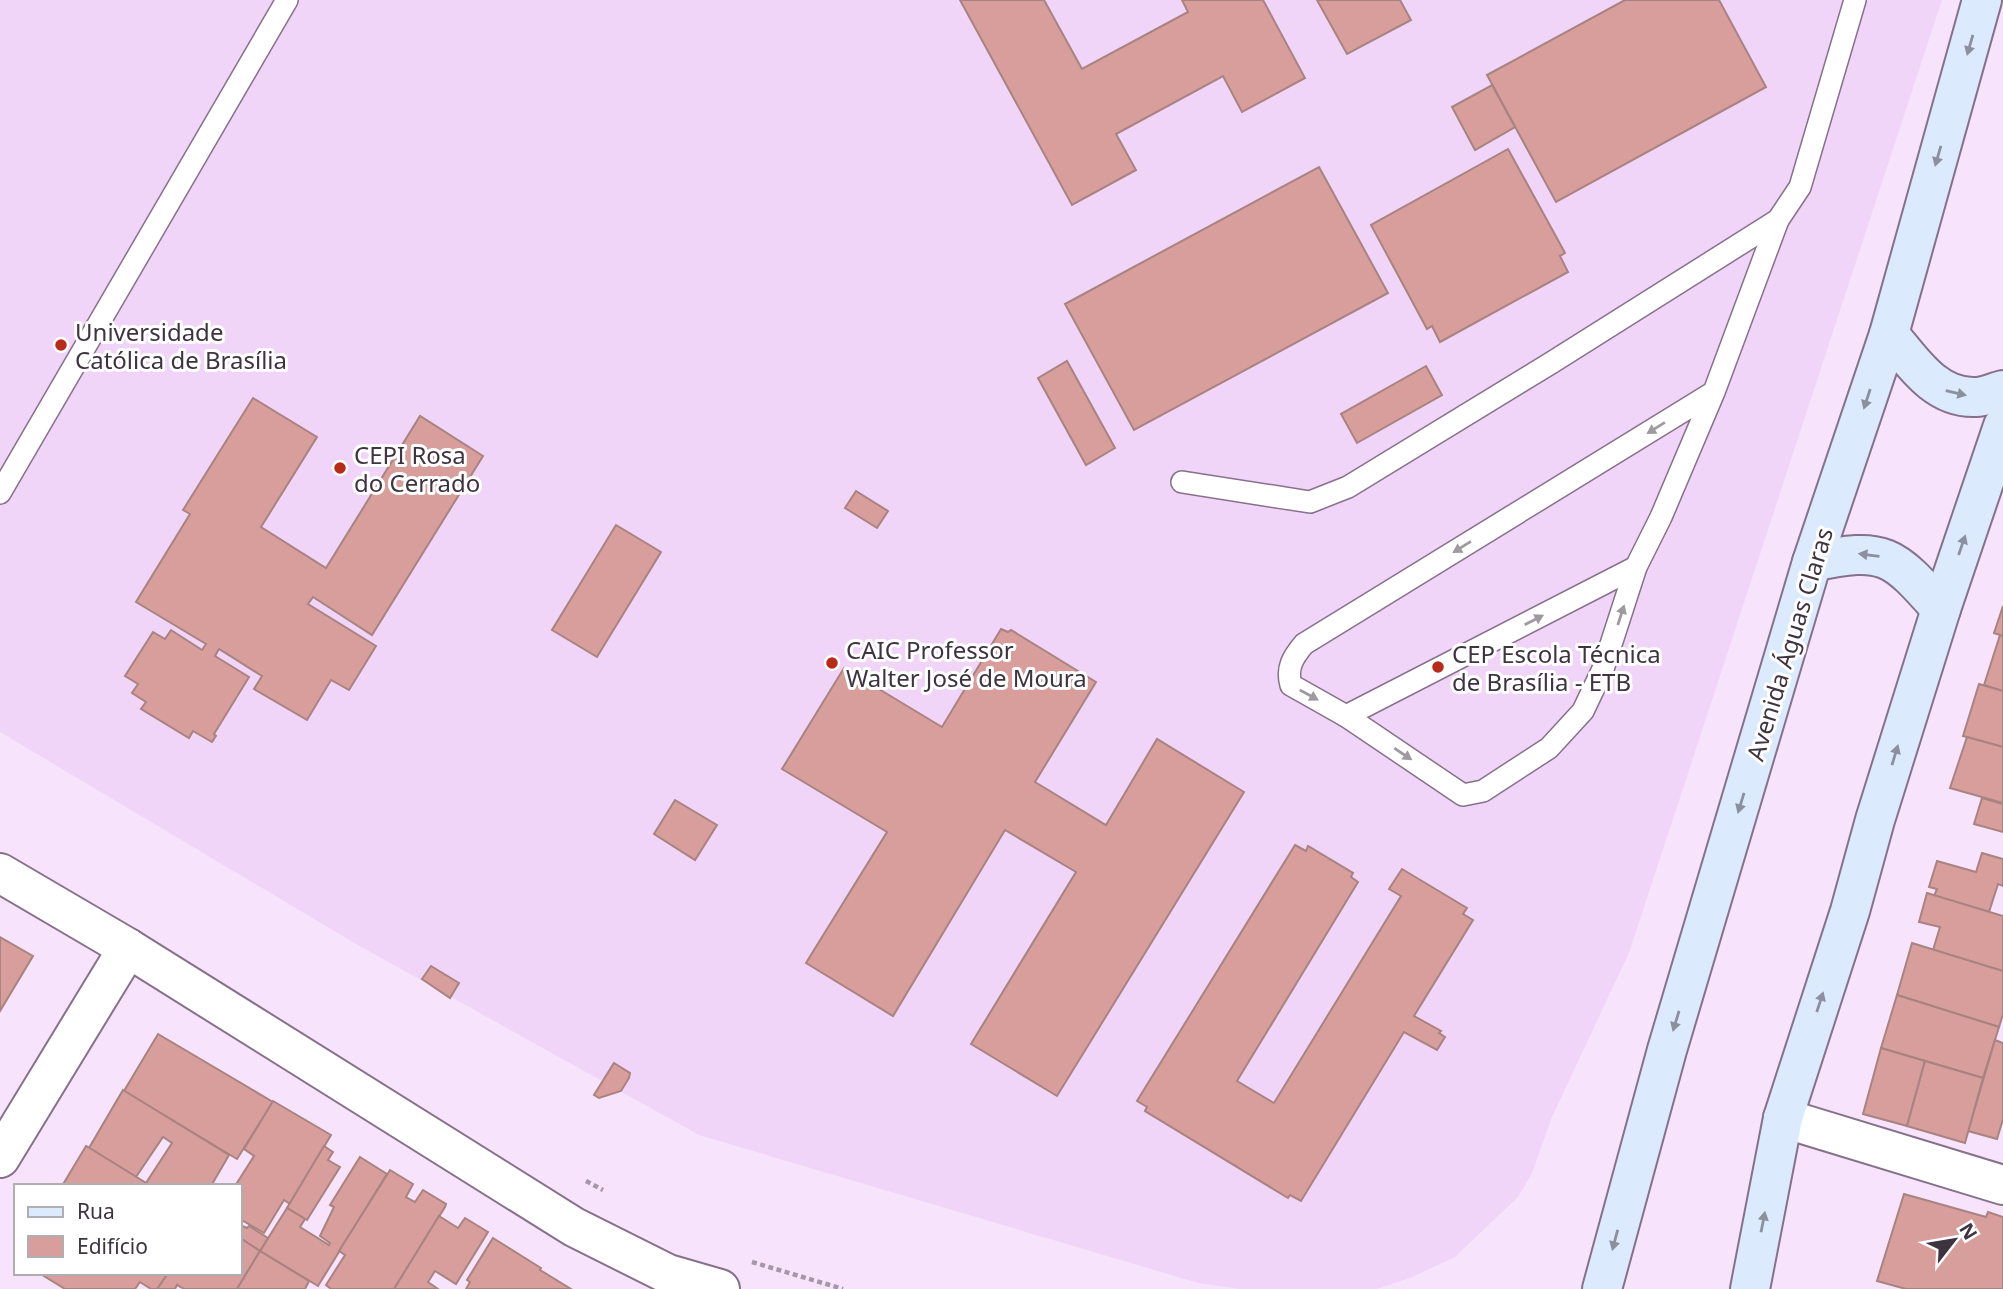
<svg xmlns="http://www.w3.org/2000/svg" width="2003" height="1289" viewBox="0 0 2003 1289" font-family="'Noto Sans',sans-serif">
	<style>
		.built { fill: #f1d5f8 }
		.building { fill: #d79e9b; stroke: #a88381; stroke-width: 2 }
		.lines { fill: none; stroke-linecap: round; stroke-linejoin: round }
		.service-casing { stroke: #86718b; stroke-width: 24 }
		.minor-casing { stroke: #86718b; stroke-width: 42 }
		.secondary-casing { stroke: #86718b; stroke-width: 42 }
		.path { stroke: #a597aa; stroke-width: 4.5; stroke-dasharray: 5 3.5; stroke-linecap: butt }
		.service { stroke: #fff; stroke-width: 21 }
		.minor { stroke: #fff; stroke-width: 38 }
		.secondary { stroke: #dbeafd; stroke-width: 38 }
		.oneway { fill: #8c8f9e }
		.oneway2 { fill: #9e9aa0 }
		.poi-dot { fill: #b82b19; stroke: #fff; stroke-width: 2.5 }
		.labels { text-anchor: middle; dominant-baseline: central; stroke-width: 6; stroke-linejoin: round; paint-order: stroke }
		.poi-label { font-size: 24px; fill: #3d3440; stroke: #fff; text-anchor: start }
		.street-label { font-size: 24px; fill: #3d3440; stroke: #fff }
	</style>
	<rect width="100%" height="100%" fill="#f7e4fc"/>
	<path class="built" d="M 0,0 L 1942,0 L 1629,953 L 1552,1117 L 1532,1173 L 1518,1197 L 1455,1257 L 1410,1278 L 1377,1289 L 1239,1289 L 1198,1283 L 699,1135 L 356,944 L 0,732 Z"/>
	<g class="building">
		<path d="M 960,0 L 1044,0 L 1082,69 L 1188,12 L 1182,0 L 1263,0 L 1305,78 L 1242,112 L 1223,76 L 1116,134 L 1136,170 L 1072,205 Z"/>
		<path d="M 1317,0 L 1400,0 L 1411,20 L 1347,54 Z"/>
		<path d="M 1625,0 L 1719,0 L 1766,87 L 1556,202 L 1487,75 Z"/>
		<path d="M 1492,85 L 1515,127 L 1475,150 L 1452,107 Z"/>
		<path d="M 1508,149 L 1565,253 L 1560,256 L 1568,272 L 1440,342 L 1432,326 L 1427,329 L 1371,225 Z"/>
		<path d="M 1319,167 L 1388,293 L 1134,430 L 1065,304 Z"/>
		<path d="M 1067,361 L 1115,448 L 1086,465 L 1038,378 Z"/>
		<path d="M 1426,366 L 1442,395 L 1357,443 L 1341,414 Z"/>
		<path d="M 253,398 L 317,437 L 261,527 L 326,568 L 420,416 L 483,456 L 372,635 L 313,597 L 308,604 L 376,646 L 349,690 L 331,680 L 307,720 L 254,689 L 262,676 L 219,649 L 215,656 L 249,677 L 214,734 L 216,736 L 212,742 L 193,731 L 189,738 L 141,709 L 146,702 L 132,693 L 138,684 L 125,676 L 153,632 L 165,639 L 171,630 L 202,650 L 206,644 L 136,602 L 190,514 L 183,510 Z"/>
		<path d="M 856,491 L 888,511 L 877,528 L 845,508 Z"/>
		<path d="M 616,525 L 661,552 L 597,657 L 552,630 Z"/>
		<path d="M 2003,606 L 2003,636 L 1994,633 Z"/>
		<path d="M 1001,629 L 1008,632 L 1011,630 L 1096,682 L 1035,782 L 1106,825 L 1157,739 L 1244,792 L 1057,1096 L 971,1044 L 1076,872 L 1005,830 L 893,1016 L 806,963 L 887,832 L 782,769 L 844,668 L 942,727 Z"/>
		<path d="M 2000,635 L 2003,636 L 2003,691 L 1984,685 Z"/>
		<path d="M 1979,684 L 2003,691 L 2003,747 L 1963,736 Z"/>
		<path d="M 1967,737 L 2003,747 L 2003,803 L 1950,788 Z"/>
		<path d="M 1982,798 L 2003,804 L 2003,832 L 1974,824 Z"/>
		<path d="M 675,800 L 717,825 L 695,860 L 654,834 Z"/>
		<path d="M 1295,845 L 1306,851 L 1308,846 L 1353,873 L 1351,877 L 1358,882 L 1237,1081 L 1274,1103 L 1401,896 L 1389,889 L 1402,869 L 1467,908 L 1463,914 L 1473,920 L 1414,1016 L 1441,1031 L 1439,1033 L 1445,1037 L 1437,1050 L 1404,1032 L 1301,1201 L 1290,1195 L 1288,1198 L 1145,1111 L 1147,1107 L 1137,1101 Z"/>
		<path d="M 1982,853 L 2003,859 L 2003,886 L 1998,884 L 1989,912 L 1934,896 L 1937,889 L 1929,887 L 1937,861 L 1976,872 Z"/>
		<path d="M 1927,893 L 2003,916 L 2003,971 L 1933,950 L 1940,927 L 1919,922 Z"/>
		<path d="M 0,937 L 33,956 L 0,1011 Z"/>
		<path d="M 1912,943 L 2003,971 L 2003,1014 L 1999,1027 L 1897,995 Z"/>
		<path d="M 431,966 L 459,983 L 450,998 L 422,979 Z"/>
		<path d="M 1897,995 L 1999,1027 L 1983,1078 L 1881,1048 Z"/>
		<path d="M 158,1034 L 273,1102 L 237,1159 L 124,1091 Z"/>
		<path d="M 1995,1040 L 2003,1043 L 2003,1119 L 1997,1139 L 1968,1131 Z"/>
		<path d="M 1881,1048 L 1925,1061 L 1907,1126 L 1863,1114 Z"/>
		<path d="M 1925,1061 L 1983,1078 L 1965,1143 L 1907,1126 Z"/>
		<path d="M 614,1063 L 630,1073 L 629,1078 L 621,1091 L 599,1098 L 594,1095 Z"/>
		<path d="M 123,1090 L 229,1155 L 211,1186 L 151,1186 L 146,1183 L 172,1143 L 163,1137 L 136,1177 L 89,1148 Z"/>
		<path d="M 273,1101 L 331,1135 L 290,1204 L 284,1200 L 264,1233 L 240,1219 L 240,1186 L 235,1186 L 254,1156 L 244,1149 Z"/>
		<path d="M 86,1146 L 88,1147 L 151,1186 L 62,1186 Z"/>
		<path d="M 324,1146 L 333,1152 L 328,1160 L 340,1167 L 307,1220 L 287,1208 Z"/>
		<path d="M 360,1157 L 387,1174 L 318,1286 L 260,1251 L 287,1208 L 305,1219 L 300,1227 L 329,1245 L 330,1243 L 320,1236 L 334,1207 L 330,1205 Z"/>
		<path d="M 390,1170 L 413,1184 L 406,1197 L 415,1202 L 423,1190 L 446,1204 L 445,1207 L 394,1289 L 331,1289 L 326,1285 L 345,1255 L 339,1251 Z"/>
		<path d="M 1904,1194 L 1986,1217 L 1988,1212 L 2003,1217 L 2003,1289 L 1906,1289 L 1877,1281 Z"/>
		<path d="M 439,1216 L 458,1228 L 465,1218 L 488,1232 L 456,1284 L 435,1271 L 428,1282 L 438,1289 L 394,1289 Z"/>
		<path d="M 240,1225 L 247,1228 L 249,1226 L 268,1238 L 260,1251 L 240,1238 Z"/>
		<path d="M 240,1238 L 260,1251 L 237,1289 L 184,1289 L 177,1285 L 175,1289 L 157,1289 L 168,1273 L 240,1273 Z"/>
		<path d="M 493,1238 L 541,1268 L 540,1270 L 571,1289 L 466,1289 L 470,1282 L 467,1280 Z"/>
		<path d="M 260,1251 L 309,1281 L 305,1289 L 237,1289 Z"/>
		<path d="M 39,1273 L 168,1273 L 157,1289 L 151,1289 L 140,1282 L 135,1289 L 65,1289 Z"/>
	</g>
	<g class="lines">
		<g class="service-casing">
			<g id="service">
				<path d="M 1714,392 L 1304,644 C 1293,657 1286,668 1291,685 L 1346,716 L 1463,795 L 1483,791 L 1549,748 L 1583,711 L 1603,669 L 1636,567 L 1661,517 L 1714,392 L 1778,220"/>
				<path d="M 1182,482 L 1310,502 L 1348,487 L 1551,363 L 1778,220 L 1800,187 L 1855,0"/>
				<path d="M 0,493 L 287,0"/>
				<path d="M 1346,716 L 1636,567"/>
			</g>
		</g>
		<g class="minor-casing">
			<g id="minor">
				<path d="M 0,873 L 128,948 L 574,1227 L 668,1274 L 720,1289"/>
				<path d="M 1783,1118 L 2003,1185"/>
				<path d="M 0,1158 L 128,948"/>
			</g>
		</g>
		<g class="secondary-casing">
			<g id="secondary">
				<path d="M 1889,334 C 1912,361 1935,399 1976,397 C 1984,397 1995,392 2003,390"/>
				<path d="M 1812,562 C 1885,546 1893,555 1941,609"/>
				<path d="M 1602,1289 L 1667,1050 L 1812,562 L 1889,334 L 1982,0"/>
				<path d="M 1750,1289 L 1783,1118 L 1850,911 L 1875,820 L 1941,609 L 2003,426"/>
			</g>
		</g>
		<g class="path">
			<path d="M 586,1181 L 603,1190"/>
			<path d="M 752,1262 L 843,1289"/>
		</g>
		<use href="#service" class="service"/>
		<use href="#minor" class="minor"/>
		<use href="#secondary" class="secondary"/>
	</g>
	<defs><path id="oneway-solid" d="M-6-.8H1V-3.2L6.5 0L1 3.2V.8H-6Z" transform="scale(1.75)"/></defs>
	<g class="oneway">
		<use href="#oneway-solid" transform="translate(1970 45) rotate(106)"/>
		<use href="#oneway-solid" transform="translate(1938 156) rotate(106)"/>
		<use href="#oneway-solid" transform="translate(1956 393) rotate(13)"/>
		<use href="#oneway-solid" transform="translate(1867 399) rotate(108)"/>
		<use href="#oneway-solid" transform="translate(1962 545) rotate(-71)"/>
		<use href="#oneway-solid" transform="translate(1869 555) rotate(-173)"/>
		<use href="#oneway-solid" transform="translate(1895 755) rotate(-73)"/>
		<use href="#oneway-solid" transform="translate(1741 803) rotate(107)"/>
		<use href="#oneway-solid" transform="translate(1820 1002) rotate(-72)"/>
		<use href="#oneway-solid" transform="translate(1676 1021) rotate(107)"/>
		<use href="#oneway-solid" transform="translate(1763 1222) rotate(-79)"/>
		<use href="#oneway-solid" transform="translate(1615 1240) rotate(105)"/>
	</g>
	<g class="oneway2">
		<use href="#oneway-solid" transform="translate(1656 428) rotate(148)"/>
		<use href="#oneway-solid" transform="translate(1462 547) rotate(148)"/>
		<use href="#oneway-solid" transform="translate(1621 615) rotate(-72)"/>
		<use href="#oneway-solid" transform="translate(1534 620) rotate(-27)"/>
		<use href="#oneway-solid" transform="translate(1309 695) rotate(29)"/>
		<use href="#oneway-solid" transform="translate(1403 754) rotate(34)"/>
	</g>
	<g class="poi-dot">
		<circle cx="61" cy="345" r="7"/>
		<circle cx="340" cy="468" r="7"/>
		<circle cx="832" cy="663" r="7"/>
		<circle cx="1438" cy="667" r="7"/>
	</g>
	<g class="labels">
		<g class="poi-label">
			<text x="75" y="331">Universidade<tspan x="75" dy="28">Católica de Brasília</tspan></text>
			<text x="354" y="454">CEPI Rosa<tspan x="354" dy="28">do Cerrado</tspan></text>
			<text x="846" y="649">CAIC Professor<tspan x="846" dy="28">Walter José de Moura</tspan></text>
			<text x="1452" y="653">CEP Escola Técnica<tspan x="1452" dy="28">de Brasília - ETB</tspan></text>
		</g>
		<g class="street-label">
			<text transform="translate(1789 644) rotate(-73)">Avenida Águas Claras</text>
		</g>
	</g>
	<rect x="14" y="1184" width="228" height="91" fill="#ffffff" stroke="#b1aeb3" stroke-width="2"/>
	<rect x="28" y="1207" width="35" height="10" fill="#dbeafd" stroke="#b1aeb3" stroke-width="2"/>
	<text x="77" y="1219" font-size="21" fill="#3d3440">Rua</text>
	<rect x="28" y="1236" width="35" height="21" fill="#d79e9b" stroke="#b1aeb3" stroke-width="2"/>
	<text x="77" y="1254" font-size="21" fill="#3d3440">Edifício</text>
	<g transform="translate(1954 1240) rotate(59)" stroke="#ffffff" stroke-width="5" paint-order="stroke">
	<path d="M0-5L12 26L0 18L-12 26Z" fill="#3d3440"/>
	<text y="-10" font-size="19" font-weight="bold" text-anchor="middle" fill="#3d3440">N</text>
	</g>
</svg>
